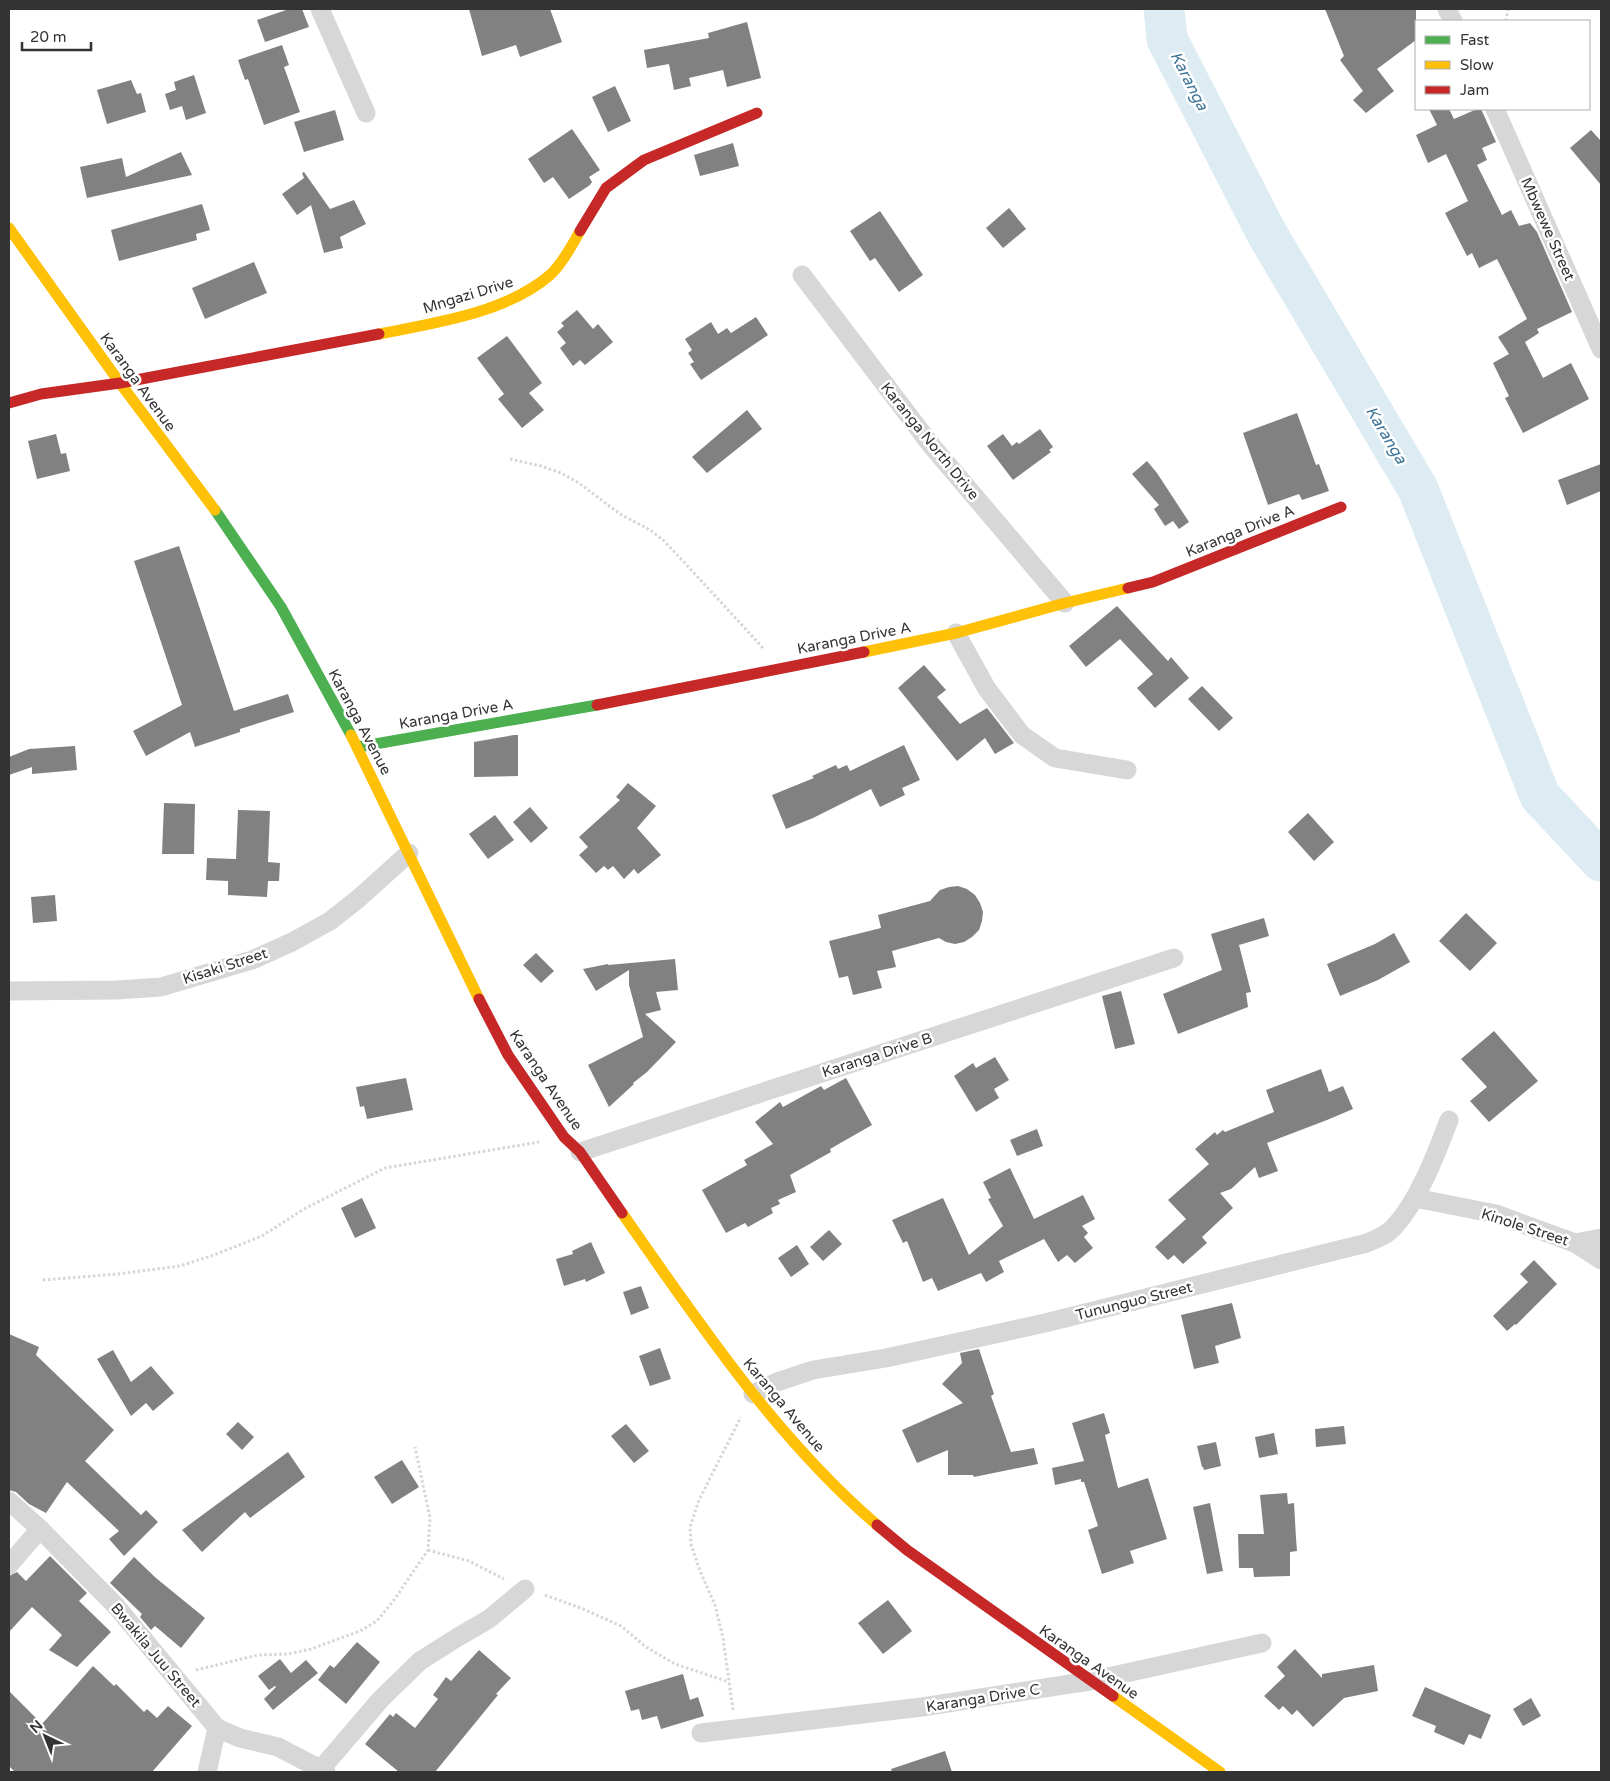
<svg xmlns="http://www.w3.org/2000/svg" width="1610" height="1781" viewBox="0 0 1610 1781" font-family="'Varela Round',sans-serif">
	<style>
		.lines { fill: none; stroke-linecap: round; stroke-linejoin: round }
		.river { stroke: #ddebf3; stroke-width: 41 }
		.building { fill: #818181 }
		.path { stroke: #d6d6d6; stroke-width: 3; stroke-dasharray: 2.5 2.5; stroke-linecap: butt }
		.street { stroke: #d7d7d7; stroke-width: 19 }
		.fast { stroke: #4caf50; stroke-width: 11 }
		.slow { stroke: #ffc107; stroke-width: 11 }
		.jam { stroke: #c62828; stroke-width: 11 }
		.labels { text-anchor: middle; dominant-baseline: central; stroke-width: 5; stroke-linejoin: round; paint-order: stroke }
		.street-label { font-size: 15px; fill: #333; stroke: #fff }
		.water-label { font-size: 16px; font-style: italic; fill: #3f7597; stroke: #fff }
	</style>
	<rect width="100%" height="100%" fill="#fff"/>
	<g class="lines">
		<path class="river" d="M 1164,9 L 1167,39 L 1266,232 L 1418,489 L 1540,796 L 1601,861"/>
	</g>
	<g class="building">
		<path d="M 289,9 L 302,9 L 309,27 L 265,42 L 257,20 Z"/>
		<path d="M 469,9 L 550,9 L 562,42 L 520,57 L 516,45 L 482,56 Z"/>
		<path d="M 1325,9 L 1416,9 L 1416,40 L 1377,69 L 1394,91 L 1366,113 L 1353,100 L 1363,91 L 1340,60 L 1344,56 Z"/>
		<path d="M 747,22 L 761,78 L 727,87 L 723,70 L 689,78 L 691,86 L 674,90 L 669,64 L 647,68 L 644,50 L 709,38 L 708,33 Z"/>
		<path d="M 282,45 L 289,65 L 284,67 L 300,112 L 264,125 L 248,79 L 245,80 L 238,60 Z"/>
		<path d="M 194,75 L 206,113 L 186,120 L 182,106 L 170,110 L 165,94 L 176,90 L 174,82 Z"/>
		<path d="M 131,80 L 137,94 L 141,93 L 146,112 L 107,124 L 97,90 Z"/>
		<path d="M 615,86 L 631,121 L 608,132 L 592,97 Z"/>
		<path d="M 1429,109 L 1449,109 L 1454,119 L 1477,109 L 1481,109 L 1496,142 L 1482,148 L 1487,160 L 1477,165 L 1502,215 L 1511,210 L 1519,226 L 1530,223 L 1537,232 L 1572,312 L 1537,329 L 1539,333 L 1525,342 L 1543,378 L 1571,363 L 1589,399 L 1523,433 L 1505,398 L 1509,396 L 1493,363 L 1509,354 L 1498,337 L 1527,319 L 1497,259 L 1479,268 L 1472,253 L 1467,256 L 1445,213 L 1468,201 L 1446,154 L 1428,163 L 1416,135 L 1437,125 Z"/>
		<path d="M 335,110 L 344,140 L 304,152 L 294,122 Z"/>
		<path d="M 572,129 L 600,170 L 589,177 L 592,182 L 590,185 L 569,199 L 553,177 L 544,183 L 528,159 Z"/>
		<path d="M 1591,130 L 1601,141 L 1601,185 L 1570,148 Z"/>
		<path d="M 733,143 L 739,166 L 700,176 L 694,155 Z"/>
		<path d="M 181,152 L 192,175 L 87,198 L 80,167 L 122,158 L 126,177 Z"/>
		<path d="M 304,172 L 330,209 L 354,200 L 366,224 L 340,237 L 343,248 L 324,253 L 311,205 L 297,215 L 282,194 L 304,178 L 302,173 Z"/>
		<path d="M 202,204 L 210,230 L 196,234 L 197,240 L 119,261 L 111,230 Z"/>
		<path d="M 1009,208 L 1026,229 L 1003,248 L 986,228 Z"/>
		<path d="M 880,211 L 923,275 L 899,292 L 875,258 L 870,261 L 850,231 Z"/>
		<path d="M 254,262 L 267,293 L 205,319 L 192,288 Z"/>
		<path d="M 577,310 L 593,329 L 598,324 L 613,342 L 585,365 L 580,360 L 573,366 L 560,348 L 566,343 L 557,332 L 564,326 L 561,323 Z"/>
		<path d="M 756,317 L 768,335 L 701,380 L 690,364 L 694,362 L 688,353 L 692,350 L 685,339 L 711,322 L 718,334 L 727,328 L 731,333 Z"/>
		<path d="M 507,336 L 542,383 L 529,393 L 544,410 L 522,428 L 498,399 L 504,394 L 477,358 Z"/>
		<path d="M 747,410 L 762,429 L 707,473 L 692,457 Z"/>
		<path d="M 1297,413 L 1316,465 L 1319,464 L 1329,491 L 1302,500 L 1299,494 L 1268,505 L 1243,433 Z"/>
		<path d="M 1040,429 L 1053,447 L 1049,450 L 1051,452 L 1013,480 L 987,446 L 1003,434 L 1012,446 L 1017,442 L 1019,444 Z"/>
		<path d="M 56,434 L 61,454 L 66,453 L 70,471 L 37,479 L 28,441 Z"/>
		<path d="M 1147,461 L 1157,473 L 1189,522 L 1179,529 L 1173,521 L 1165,526 L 1154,509 L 1159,505 L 1132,474 Z"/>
		<path d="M 1601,464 L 1601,491 L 1567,505 L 1558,480 Z"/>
		<path d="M 179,546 L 234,711 L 288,694 L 294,712 L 240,729 L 240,732 L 195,747 L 190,732 L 146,756 L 133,731 L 182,705 L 134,561 Z"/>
		<path d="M 1117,606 L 1168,661 L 1171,657 L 1189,678 L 1155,708 L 1137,688 L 1153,674 L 1120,639 L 1086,667 L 1069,646 Z"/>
		<path d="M 924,665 L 946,690 L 937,697 L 960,724 L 987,708 L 1014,743 L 995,754 L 985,738 L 957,761 L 898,688 Z"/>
		<path d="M 1202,686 L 1233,718 L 1219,731 L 1188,699 Z"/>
		<path d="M 514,735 L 518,735 L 518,776 L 474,777 L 474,742 Z"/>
		<path d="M 904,745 L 920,780 L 902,788 L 905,795 L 880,807 L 871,789 L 813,818 L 786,829 L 772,795 L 814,778 L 812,776 L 836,765 L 838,769 L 847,765 L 850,771 Z"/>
		<path d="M 75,746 L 77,770 L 32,774 L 32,767 L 9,775 L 9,757 L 29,749 Z"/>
		<path d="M 628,783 L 656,806 L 637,828 L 661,855 L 638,874 L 634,869 L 624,879 L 613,866 L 608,870 L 604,866 L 596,873 L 579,855 L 588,847 L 579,837 L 620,800 L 616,797 Z"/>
		<path d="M 164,803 L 195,804 L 194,854 L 162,854 Z"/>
		<path d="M 530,807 L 548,828 L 531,843 L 513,822 Z"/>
		<path d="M 238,810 L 270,811 L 268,862 L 280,863 L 279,881 L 268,881 L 267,897 L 228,895 L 228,881 L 206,880 L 207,858 L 236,859 Z"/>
		<path d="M 1308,813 L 1334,842 L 1314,861 L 1288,832 Z"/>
		<path d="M 495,815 L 514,840 L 488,859 L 469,834 Z"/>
		<path d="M 958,886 L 967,889 L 975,895 L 980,903 L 983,912 L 982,921 L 979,930 L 972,937 L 964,942 L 955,944 L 946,942 L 939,938 L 892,951 L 896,967 L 877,971 L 882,988 L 853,995 L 848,976 L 839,978 L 829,941 L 881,928 L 878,915 L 930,901 L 940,890 L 949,887 Z"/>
		<path d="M 55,895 L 57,921 L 33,923 L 31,897 Z"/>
		<path d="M 1466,913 L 1497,943 L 1470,971 L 1439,941 Z"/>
		<path d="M 1264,918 L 1269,936 L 1239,945 L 1251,992 L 1246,993 L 1248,1007 L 1178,1034 L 1163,994 L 1222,970 L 1211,934 Z"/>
		<path d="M 1394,933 L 1410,962 L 1378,980 L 1340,996 L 1327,964 L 1375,944 Z"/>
		<path d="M 536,953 L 554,971 L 541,983 L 523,965 Z"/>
		<path d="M 675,959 L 678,990 L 656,992 L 661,1010 L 645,1014 L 676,1042 L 647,1072 L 633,1083 L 634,1084 L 609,1107 L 588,1065 L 643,1037 L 629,985 L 629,970 L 596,991 L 583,969 L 608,964 L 608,965 Z"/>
		<path d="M 1121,991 L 1135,1044 L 1115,1049 L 1102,996 Z"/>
		<path d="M 1494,1031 L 1538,1081 L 1489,1122 L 1470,1101 L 1487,1087 L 1461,1059 Z"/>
		<path d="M 995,1057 L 1009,1080 L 994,1089 L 999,1098 L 976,1112 L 954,1076 L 973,1063 L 976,1068 Z"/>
		<path d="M 1321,1069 L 1329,1092 L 1343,1086 L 1353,1109 L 1327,1120 L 1267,1143 L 1278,1171 L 1259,1178 L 1255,1167 L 1231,1189 L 1220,1193 L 1233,1208 L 1202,1237 L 1207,1243 L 1183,1264 L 1174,1255 L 1168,1260 L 1155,1247 L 1186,1219 L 1168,1200 L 1209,1164 L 1195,1149 L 1215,1132 L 1217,1135 L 1223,1130 L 1225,1132 L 1274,1112 L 1266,1090 Z"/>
		<path d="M 406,1078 L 413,1110 L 367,1119 L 364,1106 L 360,1107 L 356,1087 Z"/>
		<path d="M 846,1078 L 872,1125 L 830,1149 L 831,1152 L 790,1175 L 796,1192 L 778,1200 L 780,1204 L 771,1208 L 773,1213 L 748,1227 L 745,1223 L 726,1233 L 702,1190 L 747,1165 L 744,1160 L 773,1144 L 755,1122 L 780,1102 L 783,1107 L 821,1086 L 824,1090 Z"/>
		<path d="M 1037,1129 L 1043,1146 L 1017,1156 L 1010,1140 Z"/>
		<path d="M 1010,1168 L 1034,1219 L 1083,1195 L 1095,1219 L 1082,1226 L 1088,1233 L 1084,1237 L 1093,1248 L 1075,1263 L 1067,1255 L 1058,1262 L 1044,1239 L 999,1261 L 1004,1272 L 986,1282 L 981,1273 L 938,1291 L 932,1278 L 923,1282 L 907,1241 L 903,1243 L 892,1220 L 943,1198 L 969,1255 L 1003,1226 L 988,1199 L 991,1198 L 983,1182 Z"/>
		<path d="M 362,1198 L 376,1228 L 355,1238 L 341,1208 Z"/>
		<path d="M 829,1230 L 842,1244 L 823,1261 L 810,1247 Z"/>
		<path d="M 591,1242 L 605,1273 L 586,1282 L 585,1279 L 564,1286 L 556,1259 L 573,1254 L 572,1251 Z"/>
		<path d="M 797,1245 L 809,1264 L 791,1277 L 778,1258 Z"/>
		<path d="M 1534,1260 L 1557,1284 L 1516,1325 L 1515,1324 L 1507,1331 L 1493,1316 L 1528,1282 L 1520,1274 Z"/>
		<path d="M 641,1286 L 649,1308 L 631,1315 L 623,1292 Z"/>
		<path d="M 1232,1303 L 1241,1338 L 1215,1346 L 1219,1363 L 1194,1369 L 1181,1315 Z"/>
		<path d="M 9,1334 L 39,1347 L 36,1355 L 114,1430 L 85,1461 L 141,1515 L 146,1510 L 158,1522 L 124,1556 L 109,1539 L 119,1531 L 67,1482 L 46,1513 L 29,1504 L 16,1492 L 9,1490 Z"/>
		<path d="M 660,1348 L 671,1379 L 650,1386 L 639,1356 Z"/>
		<path d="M 979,1349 L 994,1394 L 991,1396 L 1011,1452 L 1034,1448 L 1038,1464 L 974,1477 L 973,1475 L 948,1475 L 948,1450 L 917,1463 L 902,1430 L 963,1403 L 942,1384 L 962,1363 L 960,1353 Z"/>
		<path d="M 113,1350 L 131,1382 L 151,1366 L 174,1393 L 153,1411 L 146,1403 L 131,1416 L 97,1359 Z"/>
		<path d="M 1104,1413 L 1110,1433 L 1105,1435 L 1118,1488 L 1148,1478 L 1167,1539 L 1130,1551 L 1134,1563 L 1102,1574 L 1088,1530 L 1098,1526 L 1084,1482 L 1081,1482 L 1081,1479 L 1055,1485 L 1052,1468 L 1084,1461 L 1072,1423 Z"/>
		<path d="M 238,1422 L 254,1437 L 242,1450 L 226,1434 Z"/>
		<path d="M 626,1424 L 649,1451 L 634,1463 L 611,1436 Z"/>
		<path d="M 1344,1426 L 1346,1444 L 1316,1447 L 1315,1429 Z"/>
		<path d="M 1274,1433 L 1278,1454 L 1259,1458 L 1255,1437 Z"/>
		<path d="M 1216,1442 L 1221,1466 L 1204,1470 L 1203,1467 L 1202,1467 L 1197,1446 Z"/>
		<path d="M 288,1452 L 305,1477 L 250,1518 L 245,1512 L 202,1552 L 182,1530 Z"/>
		<path d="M 402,1460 L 419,1487 L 392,1504 L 374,1477 Z"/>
		<path d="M 1287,1493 L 1288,1504 L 1294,1503 L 1296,1538 L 1297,1551 L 1290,1552 L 1290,1576 L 1254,1577 L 1253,1568 L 1239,1568 L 1238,1534 L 1264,1534 L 1260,1495 Z"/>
		<path d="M 1210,1503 L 1223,1571 L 1207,1574 L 1193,1507 Z"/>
		<path d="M 50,1556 L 87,1593 L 79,1601 L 111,1632 L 77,1667 L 49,1650 L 62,1635 L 32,1607 L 9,1632 L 9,1576 L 17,1572 L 26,1581 Z"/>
		<path d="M 134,1557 L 156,1578 L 205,1618 L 181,1648 L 155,1626 L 151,1630 L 140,1617 L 142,1614 L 110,1583 Z"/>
		<path d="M 888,1600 L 912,1631 L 883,1654 L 858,1623 Z"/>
		<path d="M 357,1642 L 380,1662 L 346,1704 L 318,1680 L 330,1665 L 334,1668 Z"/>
		<path d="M 1295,1649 L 1322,1678 L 1322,1674 L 1374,1665 L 1378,1691 L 1344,1698 L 1313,1727 L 1297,1710 L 1292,1715 L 1283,1706 L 1279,1710 L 1264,1696 L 1285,1676 L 1277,1667 Z"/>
		<path d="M 479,1650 L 511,1678 L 496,1694 L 498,1695 L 435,1772 L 399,1772 L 365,1744 L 390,1714 L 393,1717 L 396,1713 L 415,1728 L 438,1699 L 433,1695 L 446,1677 L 451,1681 Z"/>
		<path d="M 280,1659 L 291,1673 L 306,1660 L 318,1673 L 273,1710 L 264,1699 L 276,1687 L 275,1686 L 269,1690 L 258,1676 Z"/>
		<path d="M 93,1666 L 114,1686 L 116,1684 L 144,1712 L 147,1709 L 157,1718 L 168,1706 L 192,1726 L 152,1772 L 15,1772 L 9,1766 L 9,1691 L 42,1724 Z"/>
		<path d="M 683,1674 L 690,1700 L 698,1697 L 704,1716 L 661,1729 L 657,1716 L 642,1720 L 639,1709 L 631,1711 L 625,1691 Z"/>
		<path d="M 1425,1687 L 1491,1715 L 1481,1739 L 1469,1734 L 1464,1745 L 1434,1732 L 1436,1726 L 1412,1716 Z"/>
		<path d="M 1531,1698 L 1541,1716 L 1523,1726 L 1513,1709 Z"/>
		<path d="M 945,1751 L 952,1772 L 892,1772 L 891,1769 Z"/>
	</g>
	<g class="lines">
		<g class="path">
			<path d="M 1506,21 L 1508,9"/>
			<path d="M 510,459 L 541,466 L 561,473 L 579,483 L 620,514 L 650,530 L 663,540 L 683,561 L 763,648"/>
			<path d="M 43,1280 L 118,1274 L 180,1266 L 214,1255 L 262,1236 L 304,1209 L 385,1168 L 539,1142"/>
			<path d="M 428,1550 L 469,1561 L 504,1579"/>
			<path d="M 545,1595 L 581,1608 L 621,1626 L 646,1647 L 675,1664 L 729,1682"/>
			<path d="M 196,1670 L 258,1655 L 288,1654 L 311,1649 L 360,1631 L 377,1621 L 394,1600 L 428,1550 L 430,1518 L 415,1447"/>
			<path d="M 733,1710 L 723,1638 L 715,1605 L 700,1571 L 691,1544 L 690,1527 L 699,1500 L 741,1417"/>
		</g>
		<g class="street">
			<path d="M 320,9 L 366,113"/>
			<path d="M 1447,9 L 1453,21"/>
			<path d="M 1495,109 L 1601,349"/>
			<path d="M 802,275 L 931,445 L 1065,603"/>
			<path d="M 956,633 L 987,689 L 1022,735 L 1055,758 L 1127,770"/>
			<path d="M 9,991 L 117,990 L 161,987 L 252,960 L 292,942 L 330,921 L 358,899 L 409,853"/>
			<path d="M 580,1152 L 1174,958"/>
			<path d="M 1415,1198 L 1496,1214 L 1575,1243 L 1601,1260"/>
			<path d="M 1575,1243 L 1601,1238"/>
			<path d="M 753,1394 L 777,1382 L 813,1370 L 886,1358 L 1045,1323 L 1367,1243 C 1377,1239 1387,1235 1394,1227 C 1419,1200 1436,1154 1449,1120"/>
			<path d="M 9,1501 L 40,1529 L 116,1606 L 217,1728 L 240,1738 L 278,1747 L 326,1772"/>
			<path d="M 9,1565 L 40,1529"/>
			<path d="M 701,1733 L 922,1707 L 1090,1681 L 1262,1643"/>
			<path d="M 321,1769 L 380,1700 L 420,1661 L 458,1637 L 489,1619 L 525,1589"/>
			<path d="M 207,1772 L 217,1728"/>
		</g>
		<g class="fast">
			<path d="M 215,510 L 281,607 L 351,735"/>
			<path d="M 358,747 L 597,705"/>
		</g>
		<g class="slow">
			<path d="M 9,228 L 120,383 L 215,510"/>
			<path d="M 379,334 C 435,323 506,313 550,275 C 561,265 573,244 580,231"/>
			<path d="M 864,652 L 956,633 L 1065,603 L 1128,588"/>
			<path d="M 351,735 L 479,999"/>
			<path d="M 622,1213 C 699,1323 775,1437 877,1525"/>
			<path d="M 1113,1696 L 1220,1772"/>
		</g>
		<g class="jam">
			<path d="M 580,231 L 606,188 L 644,160 L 757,113"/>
			<path d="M 9,403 L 41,394 L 120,383 L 379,334"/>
			<path d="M 1128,588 L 1153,582 L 1341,507"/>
			<path d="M 597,705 L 864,652"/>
			<path d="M 479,999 L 508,1055 L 564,1137 L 580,1152 L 622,1213"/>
			<path d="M 877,1525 L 907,1550 L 1113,1696"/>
		</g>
	</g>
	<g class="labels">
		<g class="street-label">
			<text transform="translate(1548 229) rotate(66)">Mbwewe Street</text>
			<text transform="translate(468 295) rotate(-17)">Mngazi Drive</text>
			<text transform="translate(138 382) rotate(54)">Karanga Avenue</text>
			<text transform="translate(930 441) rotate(51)">Karanga North Drive</text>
			<text transform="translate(1240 531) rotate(-22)">Karanga Drive A</text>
			<text transform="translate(854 638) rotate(-11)">Karanga Drive A</text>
			<text transform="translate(456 714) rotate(-10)">Karanga Drive A</text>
			<text transform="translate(360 722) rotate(62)">Karanga Avenue</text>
			<text transform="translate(225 966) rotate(-18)">Kisaki Street</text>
			<text transform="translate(877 1055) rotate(-18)">Karanga Drive B</text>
			<text transform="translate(546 1080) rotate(56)">Karanga Avenue</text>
			<text transform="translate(1525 1227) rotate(18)">Kinole Street</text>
			<text transform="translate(1134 1301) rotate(-14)">Tununguo Street</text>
			<text transform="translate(784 1405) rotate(50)">Karanga Avenue</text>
			<text transform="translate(156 1655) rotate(50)">Bwakila Juu Street</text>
			<text transform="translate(1089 1662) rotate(35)">Karanga Avenue</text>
			<text transform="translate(983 1698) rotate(-9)">Karanga Drive C</text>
		</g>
		<g class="water-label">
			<text transform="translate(1189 81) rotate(63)">Karanga</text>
			<text transform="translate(1386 435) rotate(59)">Karanga</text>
		</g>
	</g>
	<rect width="1610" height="1781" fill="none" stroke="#333333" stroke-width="20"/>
	<rect x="1415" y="20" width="175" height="90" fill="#ffffff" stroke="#adadad"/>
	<rect x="1425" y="36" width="25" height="8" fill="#4caf50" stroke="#adadad"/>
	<text x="1460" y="45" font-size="15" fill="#333333">Fast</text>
	<rect x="1425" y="61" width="25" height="8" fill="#ffc107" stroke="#adadad"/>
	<text x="1460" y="70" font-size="15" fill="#333333">Slow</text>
	<rect x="1425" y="86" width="25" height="8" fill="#c62828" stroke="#adadad"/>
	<text x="1460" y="95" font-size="15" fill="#333333">Jam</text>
	<g transform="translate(45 1736) rotate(317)" stroke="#ffffff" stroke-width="4" paint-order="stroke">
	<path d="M0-4L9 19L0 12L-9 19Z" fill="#333333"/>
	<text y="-8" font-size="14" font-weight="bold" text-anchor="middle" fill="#333333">N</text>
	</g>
	<path d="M22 42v8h69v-8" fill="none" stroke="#333333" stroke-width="2.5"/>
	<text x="30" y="42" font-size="15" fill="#333333" stroke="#ffffff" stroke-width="4" paint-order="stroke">20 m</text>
</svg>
